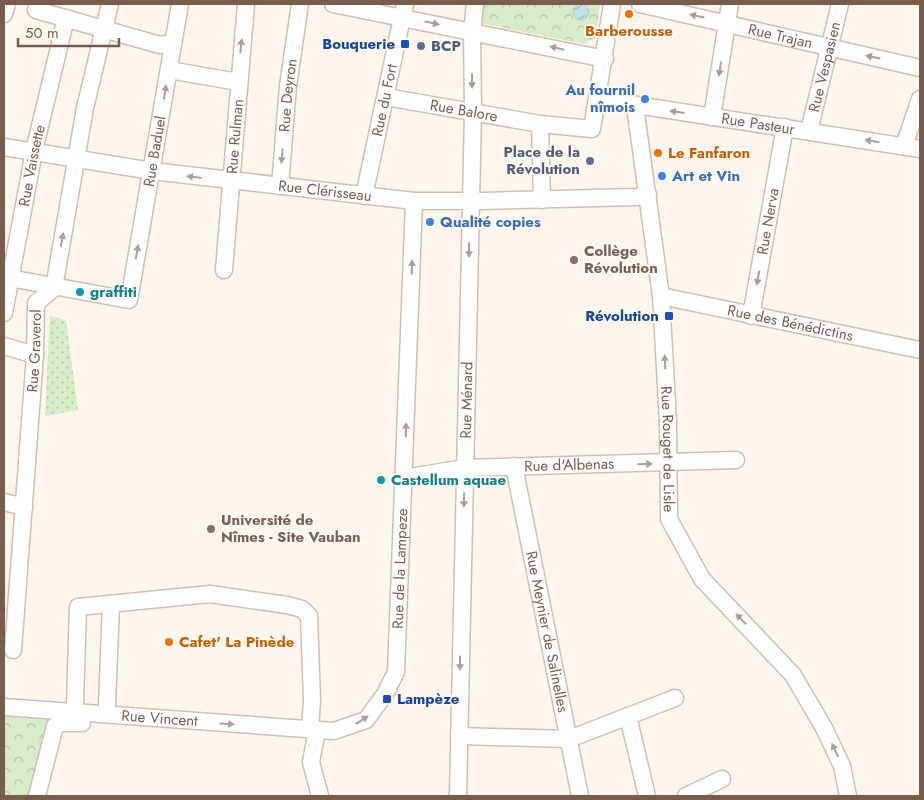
<svg xmlns="http://www.w3.org/2000/svg" width="924" height="800" viewBox="0 0 924 800" font-family="Jost,sans-serif">
	<style>
		.park { fill: url(#park-crowns) }
		.garden { fill: url(#garden-dots) }
		.water { fill: url(#water-waves); stroke: #a5d3da }
		.lines { fill: none; stroke-linecap: round; stroke-linejoin: round }
		.minor-casing { stroke: #d1beb0; stroke-width: 19 }
		.minor { stroke: #fff; stroke-width: 16 }
		.oneway { fill: #af9d94 }
		.food-dot { fill: #e8710a; stroke: #fffaf3; stroke-width: 2 }
		.transit-dot { fill: #1a4fb4; stroke: #fffaf3; stroke-width: 2 }
		.service-dot { fill: #5c6f8a; stroke: #fffaf3; stroke-width: 2 }
		.shop-dot { fill: #3f7fe0; stroke: #fffaf3; stroke-width: 2 }
		.education-dot { fill: #8d6e63; stroke: #fffaf3; stroke-width: 2 }
		.culture-dot { fill: #0f9aa8; stroke: #fffaf3; stroke-width: 2 }
		.labels { text-anchor: middle; dominant-baseline: central; stroke-width: 4; stroke-linejoin: round; paint-order: stroke }
		.food-label { font-size: 15px; font-weight: bold; fill: #c56008; stroke: #fffaf3; text-anchor: start }
		.street-label { font-size: 15px; fill: #7a5c4d; stroke: #fffaf3 }
		.transit-label { font-size: 15px; font-weight: bold; fill: #164399; stroke: #fffaf3; text-anchor: end }
		.service-label { font-size: 15px; font-weight: bold; fill: #4e5e75; stroke: #fffaf3; text-anchor: start }
		.shop-label { font-size: 15px; font-weight: bold; fill: #366cbe; stroke: #fffaf3; text-anchor: start }
		.education-label { font-size: 15px; font-weight: bold; fill: #785e54; stroke: #fffaf3; text-anchor: start }
		.culture-label { font-size: 15px; font-weight: bold; fill: #0d838f; stroke: #fffaf3; text-anchor: start }
	</style>
	<defs>
		<pattern id="park-crowns" width="20" height="18" patternUnits="userSpaceOnUse" patternTransform="scale(1.25)"><rect width="20" height="18" fill="#d8ecc9"/><path d="M2 6a3 3 0 1 1 6 0M12 15a3 3 0 1 1 6 0" fill="none" stroke="#b4c2a5"/></pattern>
		<pattern id="garden-dots" width="8" height="8" patternUnits="userSpaceOnUse" patternTransform="scale(1.25)"><rect width="8" height="8" fill="#d8ecc9"/><path d="M2 2h.1M6 6h.1" fill="none" stroke="#b4c2a5" stroke-width="1.8" stroke-linecap="round"/></pattern>
		<pattern id="water-waves" width="16" height="10" patternUnits="userSpaceOnUse" patternTransform="scale(1.25)"><rect width="16" height="10" fill="#bfe3e8"/><path d="M0 5q4-4 8 0t8 0" fill="none" stroke="#a0bbbe"/></pattern>
	</defs>
	<rect width="100%" height="100%" fill="#fdf6ec"/>
	<g class="park">
		<path d="M 481,4 L 600,4 L 596,37 L 584,44 L 480,23 Z"/>
		<path d="M 4,710 L 52,718 L 30,796 L 4,796 Z"/>
	</g>
	<path class="garden" d="M 50,316 L 66,320 L 78,410 L 45,416 Z"/>
	<circle class="water" cx="581" cy="12" r="8"/>
	<g class="lines">
		<g class="minor-casing">
			<g id="minor">
				<path d="M 38,4 L 36,10 L 160,45 L 173,43"/>
				<path d="M 333,4 L 605,59"/>
				<path id="s1" d="M 640,4 L 920,68"/>
				<path d="M 4,14 L 7,4"/>
				<path d="M 169,70 L 238,82"/>
				<path id="s2" d="M 386,97 L 540,124 L 592,129 L 612,4"/>
				<path id="s3" d="M 598,99 L 920,149"/>
				<path id="s4" d="M 635,106 L 661,296 L 668,422 L 669,519 L 702,579 L 793,675 L 824,728 L 842,766 L 848,796"/>
				<path d="M 712,117 L 730,4"/>
				<path d="M 540,124 L 542,200"/>
				<path id="s5" d="M 809,131 L 840,4"/>
				<path d="M 904,146 L 920,99"/>
				<path id="s6" d="M 4,147 L 152,171 L 414,201 L 481,201 L 637,197 L 648,194"/>
				<path id="s7" d="M 280,186 L 288,86 L 300,4"/>
				<path id="s8" d="M 364,196 L 405,4"/>
				<path id="s9" d="M 224,270 L 246,4"/>
				<path id="s10" d="M 4,277 L 129,300 L 180,4"/>
				<path id="s11" d="M 661,296 L 920,350"/>
				<path id="s12" d="M 4,313 L 34,151 L 66,18"/>
				<path id="s13" d="M 751,316 L 785,127"/>
				<path d="M 4,346 L 35,355"/>
				<path id="s14" d="M 514,466 L 580,796"/>
				<path id="s15" d="M 404,478 L 464,468 L 736,460"/>
				<path d="M 4,502 L 24,507"/>
				<path id="s16" d="M 13,650 L 35,355 L 36,303 L 54,288 L 85,108 L 110,4"/>
				<path d="M 75,703 L 78,607 L 210,594 L 287,605 L 302,609 L 309,616 L 312,700 L 310,730"/>
				<path d="M 107,704 L 111,604"/>
				<path id="s17" d="M 4,707 L 334,731 L 366,720 L 385,694 L 396,672 L 414,201"/>
				<path d="M 628,716 L 647,796"/>
				<path d="M 317,731 L 311,762 L 320,796"/>
				<path d="M 459,736 L 569,739 L 675,698"/>
				<path d="M 37,796 L 55,726 L 62,723 L 82,723"/>
				<path id="s18" d="M 458,796 L 473,112 L 472,32 L 475,4"/>
				<path d="M 686,796 L 722,779"/>
			</g>
		</g>
		<use href="#minor" class="minor"/>
	</g>
	<defs><path id="oneway-solid" d="M-6-.8H1V-3.2L6.5 0L1 3.2V.8H-6Z" transform="scale(1.25)"/></defs>
	<g class="oneway">
		<use href="#oneway-solid" transform="translate(697 16) rotate(-168)"/>
		<use href="#oneway-solid" transform="translate(432 23) rotate(12)"/>
		<use href="#oneway-solid" transform="translate(241 46) rotate(-84)"/>
		<use href="#oneway-solid" transform="translate(557 48) rotate(-167)"/>
		<use href="#oneway-solid" transform="translate(873 57) rotate(-168)"/>
		<use href="#oneway-solid" transform="translate(720 69) rotate(99)"/>
		<use href="#oneway-solid" transform="translate(472 81) rotate(90)"/>
		<use href="#oneway-solid" transform="translate(165 92) rotate(-81)"/>
		<use href="#oneway-solid" transform="translate(677 112) rotate(-172)"/>
		<use href="#oneway-solid" transform="translate(872 141) rotate(-171)"/>
		<use href="#oneway-solid" transform="translate(282 156) rotate(95)"/>
		<use href="#oneway-solid" transform="translate(194 177) rotate(-173)"/>
		<use href="#oneway-solid" transform="translate(62 240) rotate(-80)"/>
		<use href="#oneway-solid" transform="translate(469 250) rotate(91)"/>
		<use href="#oneway-solid" transform="translate(137 252) rotate(-80)"/>
		<use href="#oneway-solid" transform="translate(412 267) rotate(-88)"/>
		<use href="#oneway-solid" transform="translate(758 278) rotate(100)"/>
		<use href="#oneway-solid" transform="translate(665 362) rotate(-93)"/>
		<use href="#oneway-solid" transform="translate(406 430) rotate(-88)"/>
		<use href="#oneway-solid" transform="translate(645 464) rotate(-1)"/>
		<use href="#oneway-solid" transform="translate(464 500) rotate(91)"/>
		<use href="#oneway-solid" transform="translate(741 619) rotate(-134)"/>
		<use href="#oneway-solid" transform="translate(460 663) rotate(91)"/>
		<use href="#oneway-solid" transform="translate(362 720) rotate(-34)"/>
		<use href="#oneway-solid" transform="translate(227 724) rotate(4)"/>
		<use href="#oneway-solid" transform="translate(835 750) rotate(-115)"/>
	</g>
	<g class="food-dot">
		<circle cx="629" cy="14" r="5"/>
		<circle cx="658" cy="153" r="5"/>
		<circle cx="169" cy="642" r="5"/>
	</g>
	<g class="transit-dot">
		<rect x="400" y="39" width="10" height="10" rx="2.5"/>
		<rect x="664" y="311" width="10" height="10" rx="2.5"/>
		<rect x="382" y="694" width="10" height="10" rx="2.5"/>
	</g>
	<g class="service-dot">
		<circle cx="421" cy="46" r="5"/>
		<circle cx="590" cy="161" r="5"/>
	</g>
	<g class="shop-dot">
		<circle cx="645" cy="99" r="5"/>
		<circle cx="662" cy="176" r="5"/>
		<circle cx="430" cy="222" r="5"/>
	</g>
	<g class="education-dot">
		<circle cx="574" cy="260" r="5"/>
		<circle cx="211" cy="529" r="5"/>
	</g>
	<g class="culture-dot">
		<circle cx="80" cy="292" r="5"/>
		<circle cx="381" cy="480" r="5"/>
	</g>
	<g class="labels">
		<g class="food-label">
			<text x="629" y="31" text-anchor="middle">Barberousse</text>
			<text x="668" y="153">Le Fanfaron</text>
			<text x="179" y="642">Cafet' La Pinède</text>
		</g>
		<g class="street-label">
			<text stroke="none"><textPath href="#s1" startOffset="144">Rue Trajan</textPath></text>
			<text stroke="none"><textPath href="#s5" startOffset="66">Rue Vespasien</textPath></text>
			<text stroke="none"><textPath href="#s7" startOffset="91">Rue Deyron</textPath></text>
			<text stroke="none"><textPath href="#s8" startOffset="98">Rue du Fort</textPath></text>
			<text stroke="none"><textPath href="#s2" startOffset="79">Rue Balore</textPath></text>
			<text stroke="none"><textPath href="#s3" startOffset="162">Rue Pasteur</textPath></text>
			<text stroke="none"><textPath href="#s9" startOffset="134">Rue Rulman</textPath></text>
			<text stroke="none"><textPath href="#s10" startOffset="278">Rue Baduel</textPath></text>
			<text stroke="none"><textPath href="#s12" startOffset="150">Rue Vaissette</textPath></text>
			<text stroke="none"><textPath href="#s6" startOffset="324">Rue Clérisseau</textPath></text>
			<text stroke="none"><textPath href="#s13" startOffset="96">Rue Nerva</textPath></text>
			<text stroke="none"><textPath href="#s11" startOffset="132">Rue des Bénédictins</textPath></text>
			<text stroke="none"><textPath href="#s16" startOffset="300">Rue Graverol</textPath></text>
			<text stroke="none"><textPath href="#s18" startOffset="396">Rue Ménard</textPath></text>
			<text stroke="none"><textPath href="#s4" startOffset="345">Rue Rouget de Lisle</textPath></text>
			<text stroke="none"><textPath href="#s15" startOffset="166">Rue d'Albenas</textPath></text>
			<text stroke="none"><textPath href="#s17" startOffset="525">Rue de la Lampeze</textPath></text>
			<text stroke="none"><textPath href="#s14" startOffset="169">Rue Meynier de Salinelles</textPath></text>
			<text stroke="none"><textPath href="#s17" startOffset="156">Rue Vincent</textPath></text>
		</g>
		<g class="transit-label">
			<text x="395" y="44">Bouquerie</text>
			<text x="659" y="316">Révolution</text>
			<text x="397" y="699" text-anchor="start">Lampèze</text>
		</g>
		<g class="service-label">
			<text x="431" y="46">BCP</text>
			<text x="580" y="152" text-anchor="end">Place de la<tspan x="580" dy="17">Révolution</tspan></text>
		</g>
		<g class="shop-label">
			<text x="635" y="90" text-anchor="end">Au fournil<tspan x="635" dy="17">nîmois</tspan></text>
			<text x="672" y="176">Art et Vin</text>
			<text x="440" y="222">Qualité copies</text>
		</g>
		<g class="education-label">
			<text x="584" y="251">Collège<tspan x="584" dy="17">Révolution</tspan></text>
			<text x="221" y="520">Université de<tspan x="221" dy="17">Nîmes - Site Vauban</tspan></text>
		</g>
		<g class="culture-label">
			<text x="90" y="292">graffiti</text>
			<text x="391" y="480">Castellum aquae</text>
		</g>
	</g>
	<rect width="924" height="800" fill="none" stroke="#7a5c4d" stroke-width="10"/>
	<path d="M18 38v8h101v-8" fill="none" stroke="#7a5c4d" stroke-width="2.5"/>
	<text x="25" y="38" font-size="15" fill="#7a5c4d" stroke="#fffaf3" stroke-width="4" paint-order="stroke">50 m</text>
</svg>
